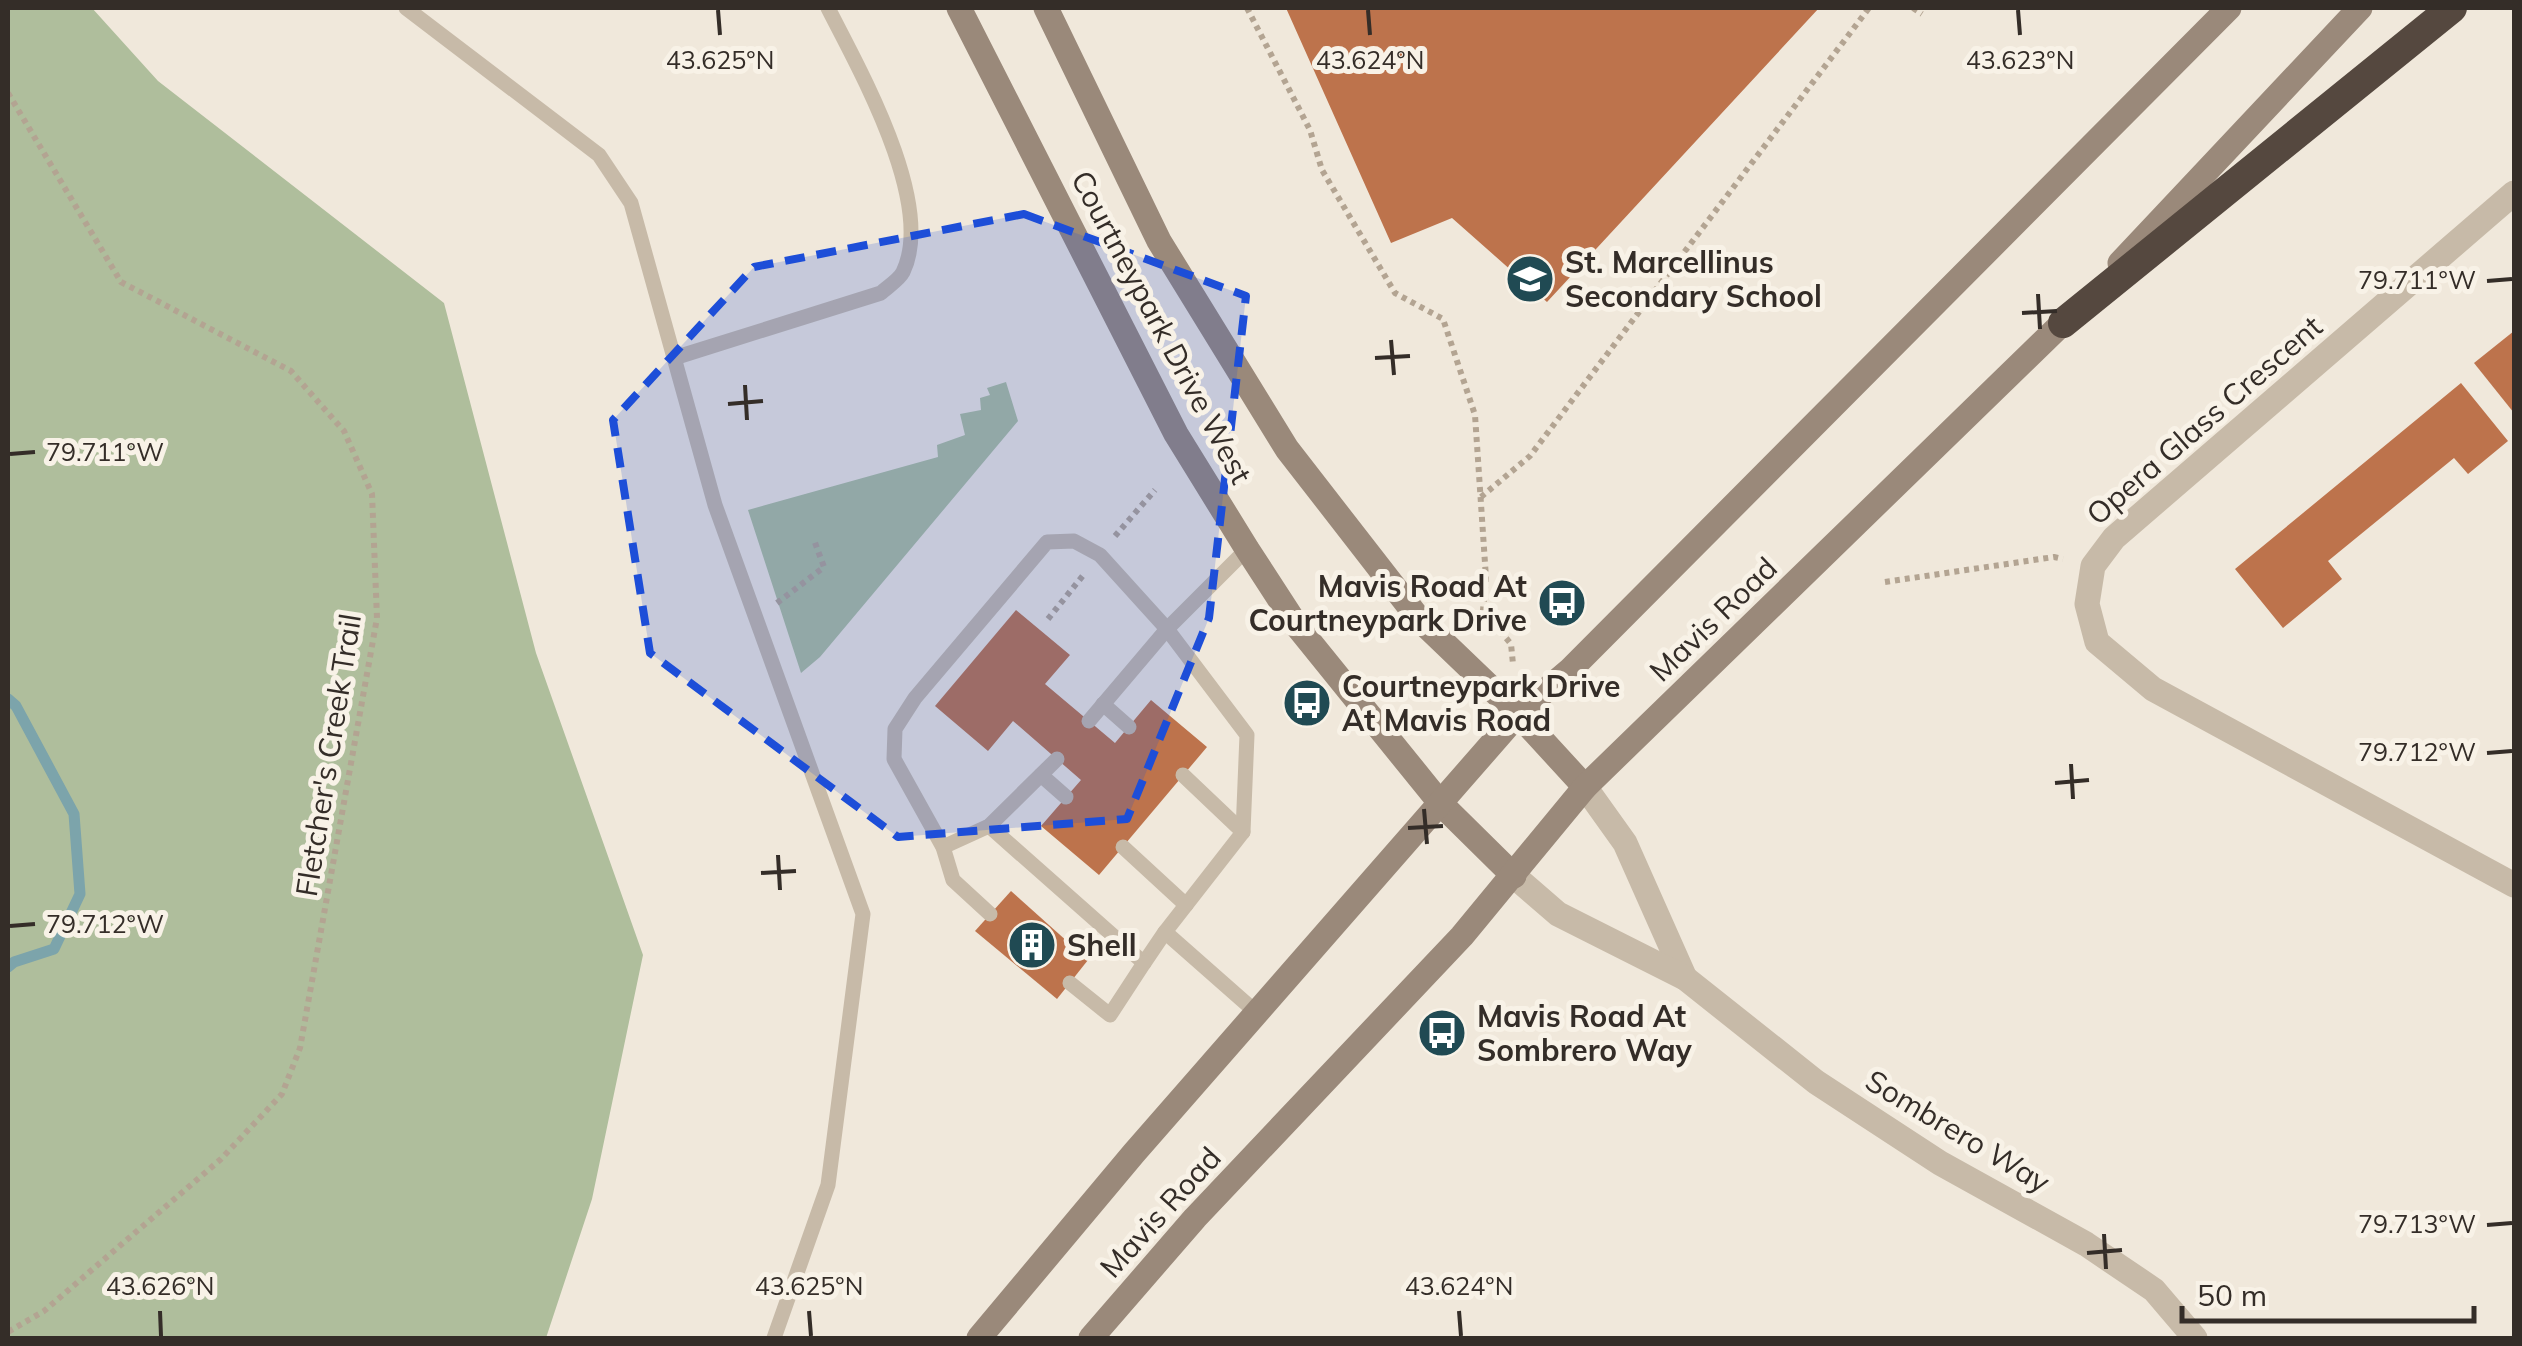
<svg xmlns="http://www.w3.org/2000/svg" width="2522" height="1346" viewBox="0 0 2522 1346" font-family="Mulish,sans-serif">
	<style>
		.green { fill: #afbe9c }
		.lines { fill: none; stroke-linecap: round; stroke-linejoin: round }
		.stream { stroke: #7ca4ab; stroke-width: 11 }
		.building { fill: #bd734c }
		.path { stroke: #b3a492; stroke-width: 6; stroke-dasharray: 5 5; stroke-linecap: butt }
		.service { stroke: #c7baa8; stroke-width: 15 }
		.minor { stroke: #c7baa8; stroke-width: 25 }
		.tertiary { stroke: #c7baa8; stroke-width: 25 }
		.secondary { stroke: #9a897a; stroke-width: 25 }
		.motorway { stroke: #55483f; stroke-width: 30 }
		.marked { fill: #1d4ed8; fill-opacity: 0.2; stroke: #1d4ed8; stroke-width: 8; stroke-dasharray: 20 12; stroke-linejoin: round }
		.ticks { fill: none; stroke: #342d28; stroke-width: 4 }
		.labels { text-anchor: middle; dominant-baseline: central; stroke-width: 10; stroke-linejoin: round; paint-order: stroke }
		.poi-label { font-size: 30px; font-weight: bold; fill: #342d28; stroke: #f8f2e7; text-anchor: start }
		.street-label { font-size: 30px; fill: #342d28; stroke: #f8f2e7 }
		.ticks-label { font-size: 25px; text-anchor: middle; fill: #342d28; stroke: #f8f2e7; stroke-width: 10; stroke-linejoin: round; paint-order: stroke }
	</style>
	<rect width="100%" height="100%" fill="#f0e8db"/>
	<g class="green">
		<path d="M 8,8 L 92,8 L 158,81 L 444,303 L 536,653 L 643,955 L 592,1199 L 546,1338 L 8,1338 Z"/>
		<path d="M 1006,382 L 1018,421 L 820,657 L 801,673 L 748,510 L 938,457 L 937,445 L 965,435 L 960,414 L 981,410 L 980,398 L 990,395 L 987,388 Z"/>
	</g>
	<g class="lines">
		<path class="stream" d="M 8,699 L 16,706 L 74,814 L 80,894 L 54,949 L 14,962 L 8,967"/>
	</g>
	<g class="building">
		<path d="M 1286,8 L 1819,8 L 1547,302 L 1452,218 L 1391,243 Z"/>
		<path d="M 2514,331 L 2514,413 L 2474,363 Z"/>
		<path d="M 2461,383 L 2508,441 L 2468,474 L 2454,458 L 2328,561 L 2342,579 L 2283,628 L 2235,569 Z"/>
		<path d="M 1016,610 L 1070,655 L 1045,684 L 1115,743 L 1151,700 L 1207,747 L 1099,875 L 1041,826 L 1081,780 L 1013,721 L 988,751 L 935,706 Z"/>
		<path d="M 1011,891 L 1088,960 L 1057,999 L 975,931 Z"/>
	</g>
	<g class="lines">
		<g class="path">
			<path d="M 1247,8 L 1310,130 L 1322,170 L 1395,293 L 1443,319 L 1475,415 L 1486,578 L 1483,610 L 1511,644 L 1513,664"/>
			<path d="M 1913,8 L 1922,14"/>
			<path d="M 8,93 L 121,282 L 291,371 L 344,431 L 372,494 L 377,618 L 300,1048 L 282,1094 L 221,1159 L 44,1311 L 8,1332"/>
			<path d="M 1481,497 L 1530,456 L 1869,8"/>
			<path d="M 1115,536 L 1155,490"/>
			<path d="M 1885,582 L 2054,557 L 2063,559"/>
			<path d="M 777,603 L 824,567 L 814,540"/>
			<path d="M 1048,619 L 1085,573"/>
		</g>
		<g class="service">
			<path d="M 406,8 L 599,155 L 631,203 L 715,505 L 863,914 L 828,1185 L 774,1338"/>
			<path d="M 674,358 L 881,293 C 887,287 899,280 903,272 C 936,204 859,69 828,8"/>
			<path d="M 1247,549 L 1167,629 L 1247,735 L 1243,832 L 1165,932 L 1258,1014"/>
			<path d="M 1103,704 L 1129,727"/>
			<path d="M 1041,775 L 1066,797"/>
			<path d="M 1183,775 L 1243,832"/>
			<path d="M 989,826 L 1144,963 L 1165,932"/>
			<path d="M 943,847 L 989,826 L 1057,759"/>
			<path d="M 1123,847 L 1186,905"/>
			<path d="M 990,914 L 953,880 L 943,847 L 894,759 L 895,729 L 915,698 L 1047,542 L 1074,541 L 1100,555 L 1167,629 L 1089,721"/>
			<path d="M 1070,983 L 1110,1015 L 1144,963"/>
		</g>
		<path class="minor" d="M 2514,193 L 2114,538 L 2093,566 L 2087,604 L 2097,642 L 2153,689 L 2514,885"/>
		<g class="tertiary">
			<path d="M 1585,787 L 1625,843 L 1685,978"/>
			<path d="M 1514,876 L 1558,914 L 1685,978 L 1816,1082 L 1940,1163 L 2086,1244 L 2154,1290 L 2195,1338"/>
		</g>
		<g class="secondary">
			<path d="M 959,8 L 1176,434 L 1247,549 L 1297,626 L 1441,804 L 1514,876"/>
			<path d="M 1046,8 L 1159,241 L 1287,449 L 1419,619 L 1518,714 L 1585,787"/>
			<path d="M 2120,263 L 2360,8"/>
			<path d="M 979,1338 L 1134,1153 L 1518,714 L 1570,670 L 2229,8"/>
			<path d="M 1091,1338 L 1195,1218 L 1462,936 L 1585,787 L 2076,310"/>
		</g>
		<path class="motorway" d="M 2063,323 L 2452,8"/>
	</g>
	<path class="marked" d="M 1024,214 L 1246,296 L 1209,618 L 1127,819 L 898,837 L 650,653 L 613,420 L 754,267 Z"/>
	<path class="ticks" d="M 718,10 L 720,35M 1368,10 L 1370,35M 2018,10 L 2020,35M 2487,281 L 2512,279M 2038,294 L 2040,329M 2022,313 L 2057,311M 1391,340 L 1394,375M 1375,358 L 1410,356M 745,385 L 747,420M 728,404 L 763,401M 10,454 L 35,452M 2487,753 L 2512,751M 2071,764 L 2073,799M 2055,783 L 2089,780M 1424,809 L 1427,844M 1408,828 L 1443,826M 778,855 L 780,890M 761,873 L 796,871M 10,926 L 35,924M 2487,1225 L 2512,1223M 2104,1234 L 2106,1269M 2087,1253 L 2122,1250M 160,1311 L 161,1336M 809,1311 L 811,1336M 1459,1311 L 1461,1336"/>
	<defs>
		<g id="school-disc" transform="scale(2.5)"><circle r="9.5" fill="#204a53" stroke="#f8f2e7"/><path d="M0-5L7-2L0 1L-7-2ZM-4 1L0 2.5L4 1V4Q0 6-4 4Z" fill="#fff"/></g>
		<g id="bus-disc" transform="scale(2.5)"><circle r="9.5" fill="#204a53" stroke="#f8f2e7"/><path d="M-5-6H5V4H4V6H2V4H-2V6H-4V4H-5ZM-3.5-4V0h7V-4ZM-3.5 1.2v1.5H-2V1.2ZM2 1.2v1.5H3.5V1.2Z" fill="#fff"/></g>
		<g id="building-disc" transform="scale(2.5)"><circle r="9.5" fill="#204a53" stroke="#f8f2e7"/><path d="M-4-6H4V6H1V3H-1V6H-4ZM-2.5-4.3h1.7v1.8h-1.7ZM.8-4.3h1.7v1.8H.8ZM-2.5-1h1.7V.8h-1.7ZM.8-1h1.7V.8H.8Z" fill="#fff"/></g>
	</defs>
	<g fill-rule="evenodd">
		<use href="#school-disc" x="1530" y="279"/>
		<use href="#bus-disc" x="1562" y="603"/>
		<use href="#bus-disc" x="1307" y="703"/>
		<use href="#building-disc" x="1032" y="945"/>
		<use href="#bus-disc" x="1442" y="1033"/>
	</g>
	<g class="labels">
		<g class="poi-label">
			<text x="1565" y="262">St. Marcellinus<tspan x="1565" dy="34">Secondary School</tspan></text>
			<text x="1527" y="586" text-anchor="end">Mavis Road At<tspan x="1527" dy="34">Courtneypark Drive</tspan></text>
			<text x="1342" y="686">Courtneypark Drive<tspan x="1342" dy="34">At Mavis Road</tspan></text>
			<text x="1067" y="945">Shell</text>
			<text x="1477" y="1016">Mavis Road At<tspan x="1477" dy="34">Sombrero Way</tspan></text>
		</g>
		<g class="street-label">
			<text transform="translate(1162 327) rotate(62)">Courtneypark Drive West</text>
			<text transform="translate(2204 420) rotate(-41)">Opera Glass Crescent</text>
			<text transform="translate(1713 619) rotate(-44)">Mavis Road</text>
			<text transform="translate(328 755) rotate(-81)">Fletcher's Creek Trail</text>
			<text transform="translate(1958 1131) rotate(31)">Sombrero Way</text>
			<text transform="translate(1160 1212) rotate(-48)">Mavis Road</text>
		</g>
	</g>
	<g class="ticks-label">
		<text x="720" y="69">43.625°N</text>
		<text x="1370" y="69">43.624°N</text>
		<text x="2020" y="69">43.623°N</text>
		<text x="2417" y="289">79.711°W</text>
		<text x="105" y="461">79.711°W</text>
		<text x="2417" y="761">79.712°W</text>
		<text x="105" y="933">79.712°W</text>
		<text x="2417" y="1233">79.713°W</text>
		<text x="160" y="1295">43.626°N</text>
		<text x="809" y="1295">43.625°N</text>
		<text x="1459" y="1295">43.624°N</text>
	</g>
	<rect width="2522" height="1346" fill="none" stroke="#342d28" stroke-width="20"/>
	<path d="M2182 1306v15h292v-15" fill="none" stroke="#342d28" stroke-width="5"/>
	<text x="2197" y="1306" font-size="30" fill="#342d28" stroke="#f8f2e7" stroke-width="8" paint-order="stroke">50 m</text>
</svg>
